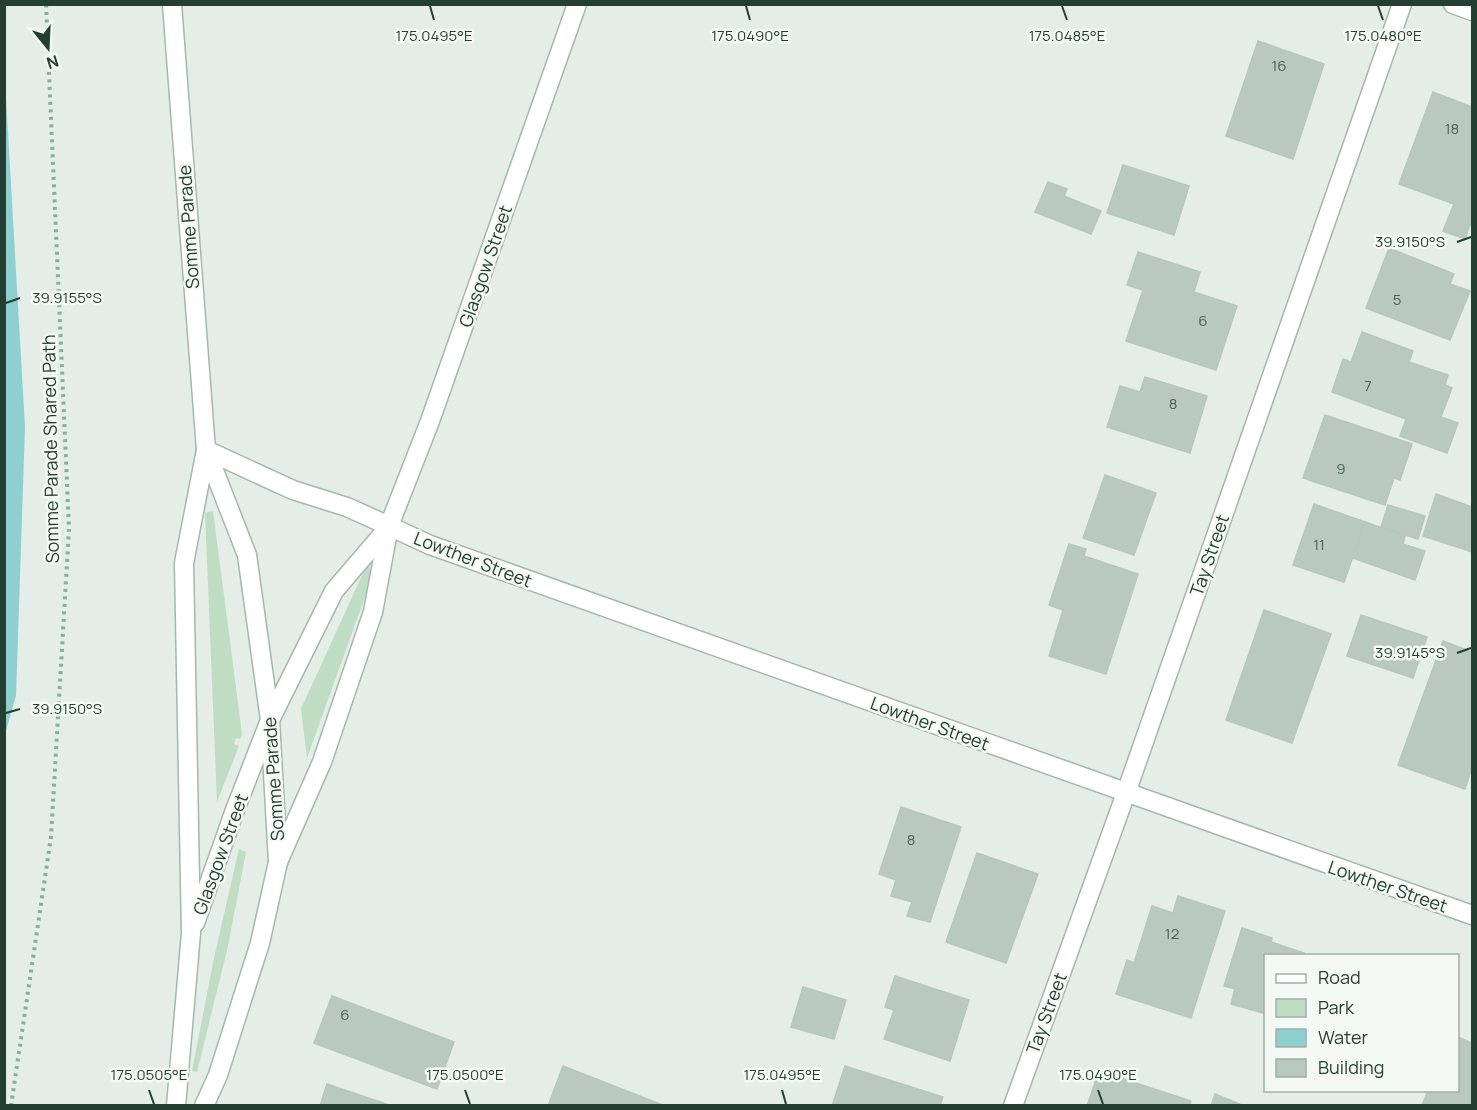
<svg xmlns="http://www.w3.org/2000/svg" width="1477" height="1110" viewBox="0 0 1477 1110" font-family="Manrope,sans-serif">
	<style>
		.green { fill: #beddc2 }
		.water { fill: #8ecfd0 }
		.building { fill: #b9c8c0; stroke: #b7c6be; stroke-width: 1.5 }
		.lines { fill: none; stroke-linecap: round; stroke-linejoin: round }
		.minor-casing { stroke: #a7b5ae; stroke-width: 21 }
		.secondary-casing { stroke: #a3b8ae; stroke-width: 21 }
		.path { stroke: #86af9c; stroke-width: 4; stroke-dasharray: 3 4.5; stroke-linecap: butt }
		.minor { stroke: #fff; stroke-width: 18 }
		.secondary { stroke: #fff; stroke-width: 18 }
		.ticks { fill: none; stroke: #243e33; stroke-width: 2 }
		.labels { text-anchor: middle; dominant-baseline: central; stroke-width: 5; stroke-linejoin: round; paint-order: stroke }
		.number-label { font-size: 15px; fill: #496056 }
		.street-label { font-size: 18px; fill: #243e33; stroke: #f5f9f6 }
		.ticks-label { font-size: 15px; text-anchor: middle; fill: #243e33; stroke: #f5f9f6; stroke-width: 5; stroke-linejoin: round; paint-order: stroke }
	</style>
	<rect width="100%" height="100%" fill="#e4ede8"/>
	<g class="green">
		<path d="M 213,511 L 242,734 L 240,739 L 236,738 L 234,744 L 239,746 L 217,802 L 205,513 Z"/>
		<path d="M 368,566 L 374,572 L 307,758 L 301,709 L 364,571 Z"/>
		<path d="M 239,849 L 246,852 L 228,946 L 197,1072 L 192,1071 L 214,958 Z"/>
	</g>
	<path class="water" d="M 4,63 L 25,427 L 16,696 L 5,734 Z"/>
	<g class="building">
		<path d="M 1258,41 L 1324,64 L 1293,159 L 1226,136 Z"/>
		<path d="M 1433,92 L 1472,107 L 1472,219 L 1465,239 L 1443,231 L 1454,204 L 1399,184 Z"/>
		<path d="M 1123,165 L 1189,186 L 1174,235 L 1107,213 Z"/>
		<path d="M 1048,182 L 1067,189 L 1064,196 L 1101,211 L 1091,234 L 1035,212 Z"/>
		<path d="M 1389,248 L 1454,274 L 1450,284 L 1470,291 L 1450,340 L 1366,308 Z"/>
		<path d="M 1138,252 L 1200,272 L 1194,292 L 1237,306 L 1216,370 L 1126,341 L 1143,290 L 1127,285 Z"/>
		<path d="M 1362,332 L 1413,351 L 1409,362 L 1448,375 L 1445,385 L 1452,388 L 1441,417 L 1458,423 L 1447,453 L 1400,436 L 1406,419 L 1332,392 L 1343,359 L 1351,362 Z"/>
		<path d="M 1145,377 L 1207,396 L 1190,453 L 1107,427 L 1120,386 L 1140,392 Z"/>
		<path d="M 1325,415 L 1412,444 L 1400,480 L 1394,478 L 1385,505 L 1303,478 Z"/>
		<path d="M 1105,475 L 1156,493 L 1134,555 L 1083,538 Z"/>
		<path d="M 1436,494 L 1472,507 L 1472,552 L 1423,536 Z"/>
		<path d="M 1314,504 L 1365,522 L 1344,582 L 1293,565 Z"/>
		<path d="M 1388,505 L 1425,516 L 1418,539 L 1381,527 Z"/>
		<path d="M 1365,522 L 1405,536 L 1403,544 L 1425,551 L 1415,580 L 1353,558 Z"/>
		<path d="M 1069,544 L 1086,549 L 1084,556 L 1138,574 L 1106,674 L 1049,656 L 1063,610 L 1049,605 Z"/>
		<path d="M 1264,610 L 1331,634 L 1292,743 L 1226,720 Z"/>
		<path d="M 1361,615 L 1427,637 L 1413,678 L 1347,656 Z"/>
		<path d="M 1443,641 L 1472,652 L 1472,768 L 1465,789 L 1398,765 Z"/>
		<path d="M 901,807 L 961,827 L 930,922 L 907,916 L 912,902 L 891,896 L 896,880 L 879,874 Z"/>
		<path d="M 977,853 L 1038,874 L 1006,963 L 946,942 Z"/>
		<path d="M 1178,896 L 1225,911 L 1191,1018 L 1116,994 L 1127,960 L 1134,963 L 1152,906 L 1173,913 Z"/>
		<path d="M 1242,928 L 1272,938 L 1271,942 L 1304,953 L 1303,956 L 1266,956 L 1266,1014 L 1231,1004 L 1235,989 L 1224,986 Z"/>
		<path d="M 895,976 L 969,1000 L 950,1061 L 884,1039 L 894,1010 L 885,1007 Z"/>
		<path d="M 803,987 L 846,1000 L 834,1039 L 791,1027 Z"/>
		<path d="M 332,996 L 454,1042 L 437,1089 L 314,1043 Z"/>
		<path d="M 1458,1037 L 1472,1043 L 1472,1106 L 1422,1106 L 1428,1090 L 1458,1090 Z"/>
		<path d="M 563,1066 L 665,1106 L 548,1106 Z"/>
		<path d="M 845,1066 L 943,1097 L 940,1106 L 832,1106 Z"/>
		<path d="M 1099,1071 L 1191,1101 L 1190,1106 L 1087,1106 Z"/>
		<path d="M 327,1084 L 392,1106 L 320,1106 Z"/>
		<path d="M 1215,1094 L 1244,1106 L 1211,1106 Z"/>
	</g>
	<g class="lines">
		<g class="minor-casing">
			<g id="minor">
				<path d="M 1453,4 L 1472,11"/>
				<path d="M 389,526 L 430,545 L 1472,915"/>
				<path d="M 1013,1106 L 1126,793 L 1402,4"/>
			</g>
		</g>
		<g class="secondary-casing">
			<g id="secondary">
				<path d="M 172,4 L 206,450 L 184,563 L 191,933 L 176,1106"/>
				<path d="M 206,450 L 293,490 L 347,507 L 389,526"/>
				<path d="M 278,862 L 322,762 L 373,612 L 389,526 L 430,421 L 577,4"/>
				<path d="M 195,923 L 235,810 L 270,720 L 334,591 L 388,528"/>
				<path d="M 204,1106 L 218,1075 L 260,943 L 278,862 L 270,720 L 247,555 L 206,450"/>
			</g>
		</g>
		<path class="path" d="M 11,1106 L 51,837 L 69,529 L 46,4"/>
		<use href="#minor" class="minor"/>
		<use href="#secondary" class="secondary"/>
	</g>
	<path class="ticks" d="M 430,6 L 434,20M 746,6 L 750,20M 1062,6 L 1067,20M 1378,6 L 1383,20M 1457,242 L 1471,237M 6,303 L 20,298M 1457,653 L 1471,648M 6,713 L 20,709M 149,1090 L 154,1104M 465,1090 L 470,1104M 782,1090 L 786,1104M 1098,1090 L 1103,1104"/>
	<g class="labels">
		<g class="number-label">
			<text x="1279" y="65">16</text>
			<text x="1452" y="128">18</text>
			<text x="1397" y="299">5</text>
			<text x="1203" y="320">6</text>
			<text x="1368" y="385">7</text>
			<text x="1173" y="403">8</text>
			<text x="1341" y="468">9</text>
			<text x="1319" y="544">11</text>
			<text x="911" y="839">8</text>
			<text x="1172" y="933">12</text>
			<text x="345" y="1014">6</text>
		</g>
		<g class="street-label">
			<text transform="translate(188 227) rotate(-94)">Somme Parade</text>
			<text transform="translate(485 266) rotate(-71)">Glasgow Street</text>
			<text transform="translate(50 449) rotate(-91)">Somme Parade Shared Path</text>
			<text transform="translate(1209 555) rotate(-71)">Tay Street</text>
			<text transform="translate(473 559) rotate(21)">Lowther Street</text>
			<text transform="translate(930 723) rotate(20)">Lowther Street</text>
			<text transform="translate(273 779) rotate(-94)">Somme Parade</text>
			<text transform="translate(220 854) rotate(-70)">Glasgow Street</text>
			<text transform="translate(1388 886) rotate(19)">Lowther Street</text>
			<text transform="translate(1046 1013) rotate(-70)">Tay Street</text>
		</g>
	</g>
	<g class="ticks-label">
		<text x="434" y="41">175.0495°E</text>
		<text x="750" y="41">175.0490°E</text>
		<text x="1067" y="41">175.0485°E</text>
		<text x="1383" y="41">175.0480°E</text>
		<text x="1410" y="247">39.9150°S</text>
		<text x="67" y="303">39.9155°S</text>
		<text x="1410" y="658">39.9145°S</text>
		<text x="67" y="714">39.9150°S</text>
		<text x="149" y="1080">175.0505°E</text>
		<text x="465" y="1080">175.0500°E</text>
		<text x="782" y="1080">175.0495°E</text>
		<text x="1098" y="1080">175.0490°E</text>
	</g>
	<rect width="1477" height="1110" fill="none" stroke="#243e33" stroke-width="12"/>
	<rect x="1264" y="954" width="195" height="138" fill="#f5f9f6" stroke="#a1aea8" stroke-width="1.5"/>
	<rect x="1276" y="974" width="30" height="9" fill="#ffffff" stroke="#a1aea8" stroke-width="1.5"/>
	<text x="1318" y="984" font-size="18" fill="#243e33">Road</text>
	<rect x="1276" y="999" width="30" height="18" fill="#beddc2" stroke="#a1aea8" stroke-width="1.5"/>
	<text x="1318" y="1014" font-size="18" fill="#243e33">Park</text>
	<rect x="1276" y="1029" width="30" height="18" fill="#8ecfd0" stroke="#a1aea8" stroke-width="1.5"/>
	<text x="1318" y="1044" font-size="18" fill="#243e33">Water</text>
	<rect x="1276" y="1059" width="30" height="18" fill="#b9c8c0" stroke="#a1aea8" stroke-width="1.5"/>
	<text x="1318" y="1074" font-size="18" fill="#243e33">Building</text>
	<g transform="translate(48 48) rotate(162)" stroke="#f5f9f6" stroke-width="4.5" paint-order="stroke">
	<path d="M0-4.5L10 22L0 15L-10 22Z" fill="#243e33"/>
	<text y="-9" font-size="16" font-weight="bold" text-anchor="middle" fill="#243e33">N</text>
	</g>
</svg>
